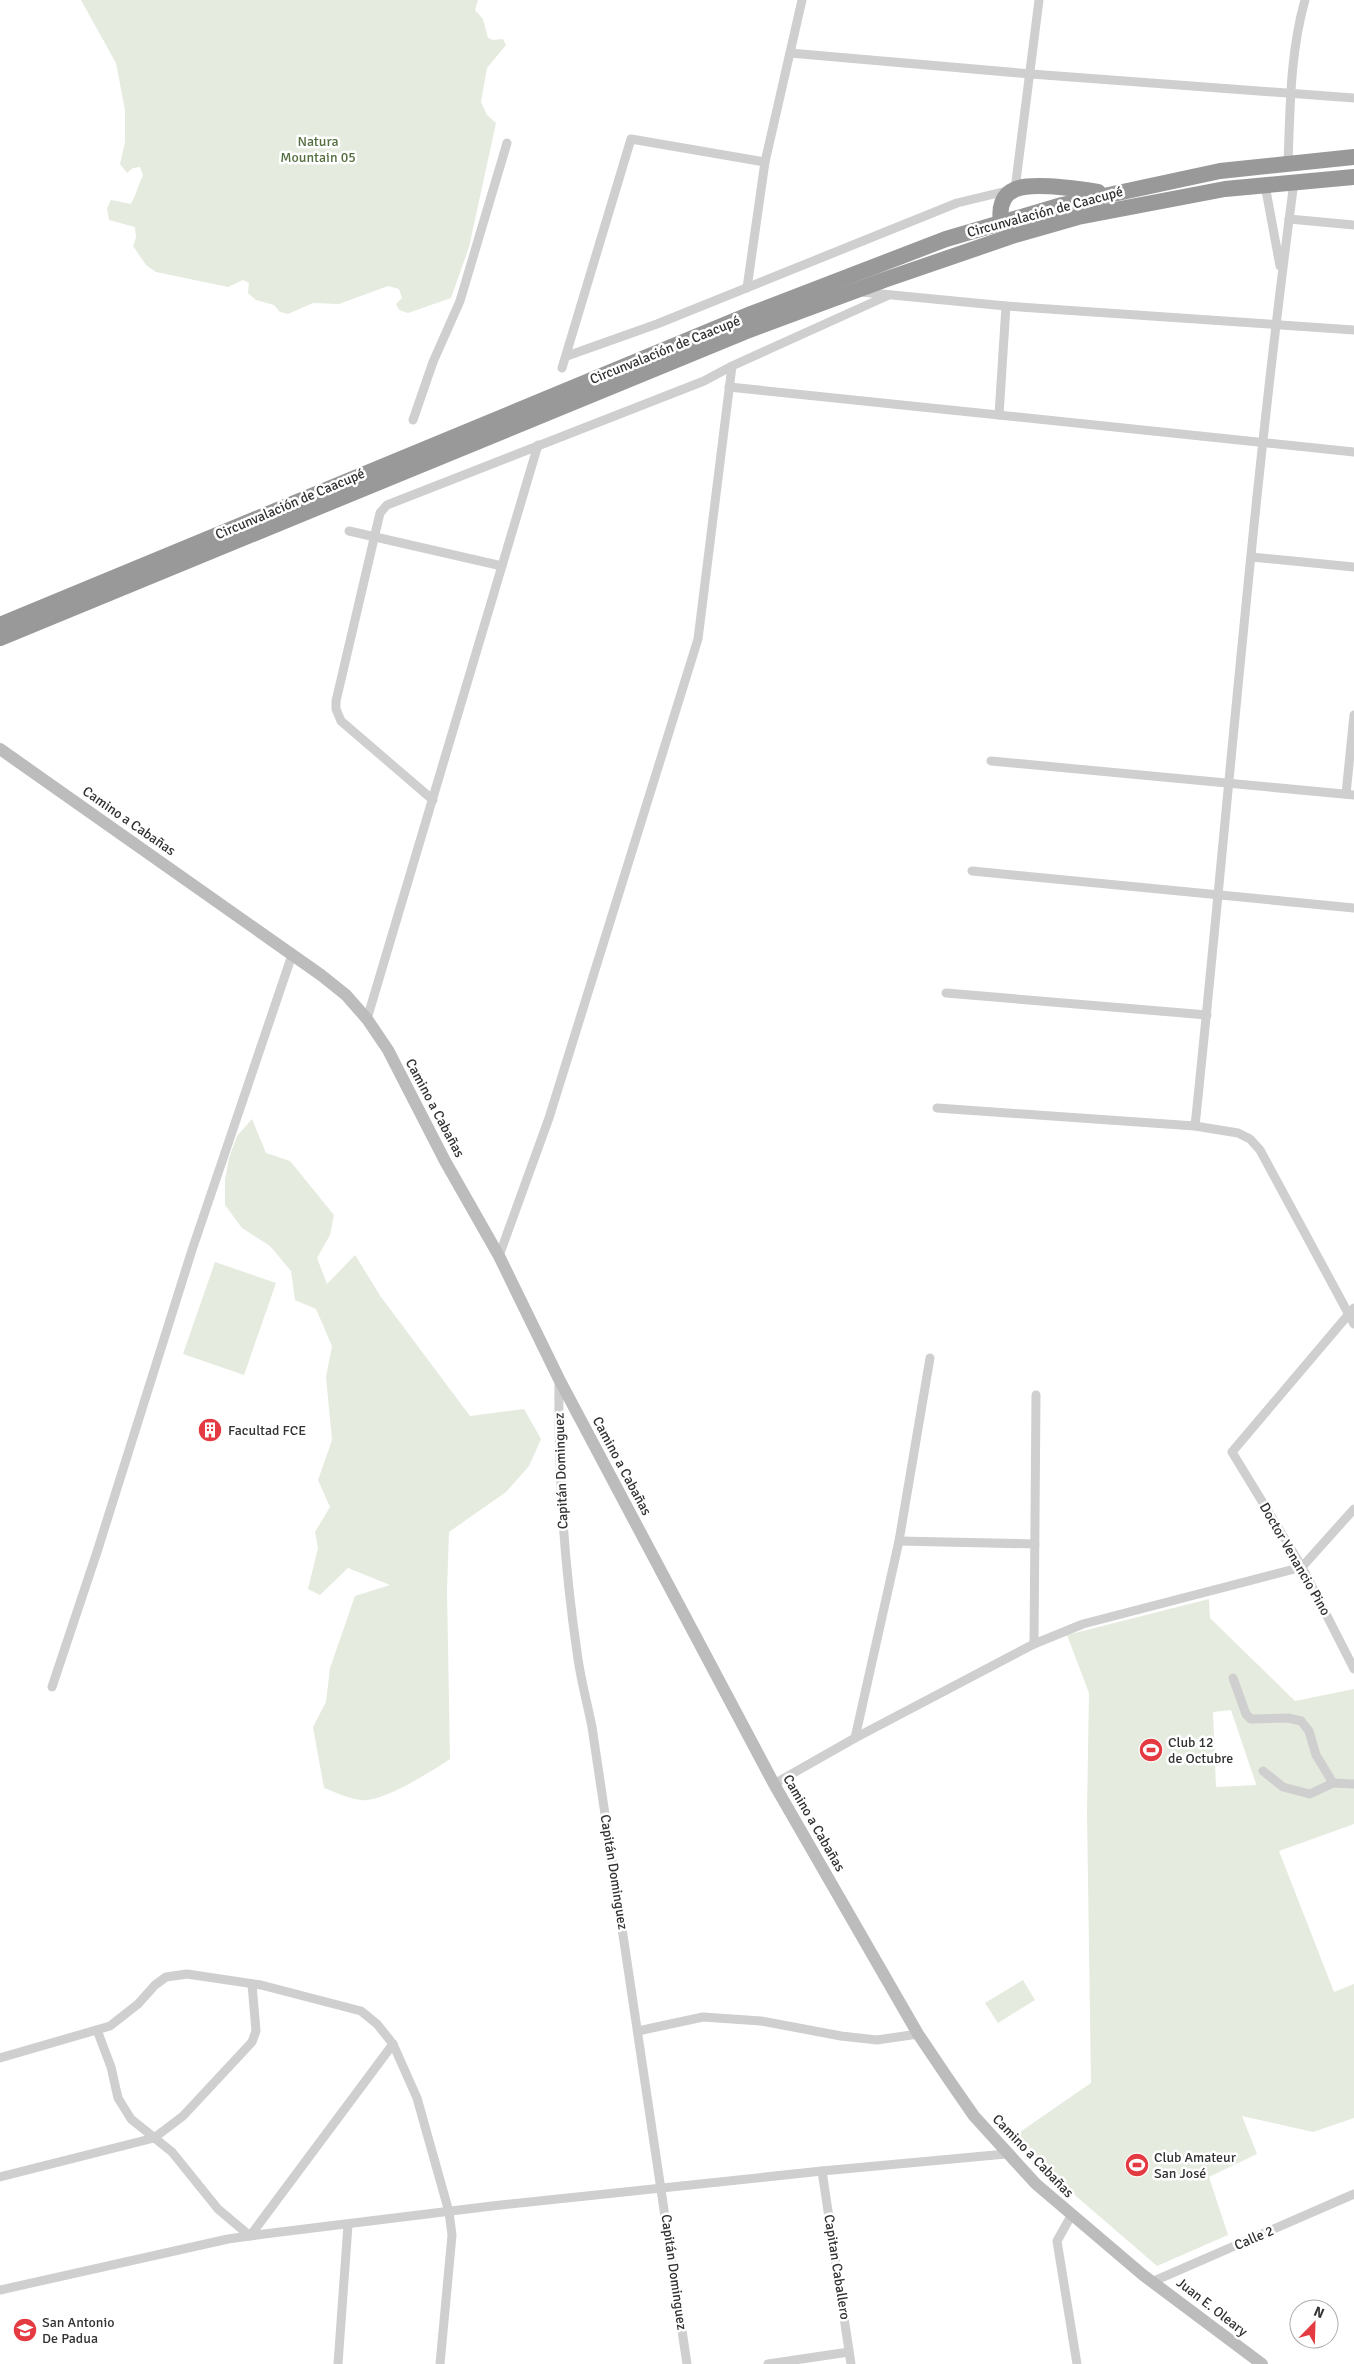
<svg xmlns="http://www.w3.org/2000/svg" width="1354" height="2364" viewBox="0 0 1354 2364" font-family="Signika,sans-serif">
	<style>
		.green { fill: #e5ebde; fill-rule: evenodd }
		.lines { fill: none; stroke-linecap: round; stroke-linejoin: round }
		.street { stroke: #cfcfcf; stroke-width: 9 }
		.secondary { stroke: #bcbcbc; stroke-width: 12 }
		.highway { stroke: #999; stroke-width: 16 }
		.labels { text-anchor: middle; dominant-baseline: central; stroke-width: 5; stroke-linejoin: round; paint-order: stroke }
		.park-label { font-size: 14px; fill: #546e3f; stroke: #fff }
		.street-label { font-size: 14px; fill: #323232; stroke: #fff }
		.poi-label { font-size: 14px; fill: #323232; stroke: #fff; text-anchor: start }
	</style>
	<rect width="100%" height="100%" fill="#fff"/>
	<g class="green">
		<path d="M 81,0 L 478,0 L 475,10 L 483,19 L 488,38 L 493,40 L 503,39 L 506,45 L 487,68 L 481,102 L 487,115 L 496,123 L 469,247 L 451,298 L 408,313 L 399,310 L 396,304 L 402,298 L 399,289 L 388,286 L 339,304 L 313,303 L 288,314 L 280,312 L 274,305 L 256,300 L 248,293 L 249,283 L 243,280 L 228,287 L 156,272 L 146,265 L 133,246 L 136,238 L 135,227 L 109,220 L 107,208 L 111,200 L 131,204 C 136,195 138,185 143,175 L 140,167 L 133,168 L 127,173 L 120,164 L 125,142 L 125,110 L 116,63 Z"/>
		<path d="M 252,1119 L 266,1153 L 290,1161 L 334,1215 L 330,1235 L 317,1258 L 327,1284 L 355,1255 L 381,1297 L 470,1416 L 524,1409 L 541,1439 L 529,1466 L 506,1492 L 449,1532 L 447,1590 L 450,1759 C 432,1771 382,1803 361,1800 C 349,1799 335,1792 324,1788 L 313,1727 L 326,1702 L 330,1668 L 355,1596 L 390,1585 L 348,1568 L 320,1595 L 308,1589 L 318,1548 L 315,1532 L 330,1507 L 318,1480 L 332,1440 L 326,1377 L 332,1346 L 316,1309 L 295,1300 L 291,1271 L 270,1246 L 242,1228 L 225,1205 L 225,1180 L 229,1158 L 237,1136 Z"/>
		<path d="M 215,1262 L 276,1283 L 244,1375 L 183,1354 Z"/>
		<path d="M 1209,1599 L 1210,1618 L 1295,1701 L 1354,1689 L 1354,1824 L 1279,1851 L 1334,1992 L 1354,1984 L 1354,2118 L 1313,2132 L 1242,2116 L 1257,2154 L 1209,2177 L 1228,2235 L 1157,2266 L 1010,2139 L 1091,2083 L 1087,1812 L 1089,1693 L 1067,1635 ZM 1231,1710 L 1256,1784 L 1256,1785 L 1216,1787 L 1213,1712 Z"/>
		<path d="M 1023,1980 L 1035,2000 L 998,2023 L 985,2003 Z"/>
	</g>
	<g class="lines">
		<g class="street">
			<path d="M 790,53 L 1031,74 L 1354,98"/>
			<path d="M 1288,164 C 1290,110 1290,52 1305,0"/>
			<path d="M 1265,185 L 1280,266"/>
			<path d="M 1289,219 L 1354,225"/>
			<path d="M 747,288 L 765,162 L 802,0"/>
			<path d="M 861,292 L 1006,306 L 1354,330"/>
			<path d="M 567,356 L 657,324 L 957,203 L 1015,189 L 1039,0"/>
			<path d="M 562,368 L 631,139 L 765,162"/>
			<path d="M 729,387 L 1354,452"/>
			<path d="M 999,415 L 1006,306"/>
			<path d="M 413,420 L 433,362 L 460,301 L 507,143"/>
			<path d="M 349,531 L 502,566"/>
			<path d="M 1251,557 L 1354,567"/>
			<path d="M 991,761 L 1354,795"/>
			<path d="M 1346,794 L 1354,715"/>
			<path d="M 433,800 L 341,721 L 336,709 L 336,701 L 380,513 L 387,505 L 704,381 L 732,366 L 889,295"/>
			<path d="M 972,871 L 1354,908"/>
			<path d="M 946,993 L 1207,1015"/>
			<path d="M 367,1019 L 538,445"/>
			<path d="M 937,1108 L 1195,1126 L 1238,1133 L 1250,1139 L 1260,1150 L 1354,1324"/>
			<path d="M 1195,1126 C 1228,812 1252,496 1294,182"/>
			<path d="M 499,1256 L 549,1118 L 698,639 L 732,366"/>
			<path d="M 1354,1308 L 1232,1452 L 1302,1567 L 1354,1669"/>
			<path d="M 559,1381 C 558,1472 564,1563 577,1652 C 580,1677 587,1702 592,1727 L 687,2364"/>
			<path d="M 899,1541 L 1035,1544"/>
			<path d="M 1034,1644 L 1036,1395"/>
			<path d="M 1233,1678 L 1246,1714 L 1251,1719 L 1288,1718 L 1301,1721 L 1309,1731 L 1316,1755 L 1333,1783 L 1354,1784"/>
			<path d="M 52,1687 L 97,1552 L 192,1250 L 292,955"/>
			<path d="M 855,1738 L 899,1541 L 930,1358"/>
			<path d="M 1263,1771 L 1283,1787 L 1310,1794 L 1333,1783"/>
			<path d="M 774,1784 L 855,1738 L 1034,1644 L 1083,1624 L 1302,1567 L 1354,1509"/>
			<path d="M 97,2030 L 111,2067 L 118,2098 L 131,2119 L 172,2152 L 218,2209 L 250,2236 L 393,2044"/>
			<path d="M 638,2031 L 703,2017 L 761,2021 L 841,2036 L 877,2040 L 918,2034"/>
			<path d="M 0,2058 L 110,2026 L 138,2004 L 155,1985 L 166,1977 L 187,1974 L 261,1985 L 361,2011 L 377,2024 L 393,2044 L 417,2098 L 449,2212 L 452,2235 L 440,2364"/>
			<path d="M 822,2171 L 851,2364"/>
			<path d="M 0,2177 L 154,2138 L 183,2116 L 252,2042 L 256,2031 L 252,1984"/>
			<path d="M 1071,2216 L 1057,2241 L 1077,2364"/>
			<path d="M 1154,2281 L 1354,2194"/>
			<path d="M 0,2290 L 228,2239 L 264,2234 L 492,2206 L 822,2171 L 1006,2154"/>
			<path d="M 338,2364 L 348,2225"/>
			<path d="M 768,2364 L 849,2352"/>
		</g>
		<path class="secondary" d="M 0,749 L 321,975 L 346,995 L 367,1019 L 388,1050 L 445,1161 L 499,1256 L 559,1379 L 774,1784 L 918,2034 L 947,2077 L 974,2116 L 1036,2184 L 1143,2275 L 1262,2364"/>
		<g class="highway">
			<path d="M 1001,222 C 999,209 1001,195 1016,189 C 1033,182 1079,189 1098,192"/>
			<path d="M 0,625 L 751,314 L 946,239 L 1062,205 L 1220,171 L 1354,157"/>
			<path d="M 0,638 L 744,332 L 884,280 L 1015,235 L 1078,217 L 1225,189 L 1354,177"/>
		</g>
	</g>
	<defs>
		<g id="building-disc" transform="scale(1.25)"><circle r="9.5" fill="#e43a41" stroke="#fff"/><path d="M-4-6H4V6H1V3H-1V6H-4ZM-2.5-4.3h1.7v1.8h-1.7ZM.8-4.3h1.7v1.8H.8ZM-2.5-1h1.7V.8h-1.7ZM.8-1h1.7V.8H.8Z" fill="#fff"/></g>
		<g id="stadium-disc" transform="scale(1.25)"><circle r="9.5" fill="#e43a41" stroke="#fff"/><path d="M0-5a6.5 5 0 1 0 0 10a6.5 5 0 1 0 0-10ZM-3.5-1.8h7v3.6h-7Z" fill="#fff"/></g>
		<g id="school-disc" transform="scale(1.25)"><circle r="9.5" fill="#e43a41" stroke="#fff"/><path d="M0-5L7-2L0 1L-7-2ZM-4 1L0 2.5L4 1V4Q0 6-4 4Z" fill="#fff"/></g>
	</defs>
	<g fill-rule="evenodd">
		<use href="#building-disc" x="210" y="1430"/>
		<use href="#stadium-disc" x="1151" y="1750"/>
		<use href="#stadium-disc" x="1137" y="2165"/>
		<use href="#school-disc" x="25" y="2330"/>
	</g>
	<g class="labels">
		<g class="park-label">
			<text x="318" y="141">Natura<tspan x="318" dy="16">Mountain 05</tspan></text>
		</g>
		<g class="street-label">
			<text transform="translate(1045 212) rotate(-15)">Circunvalación de Caacupé</text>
			<text transform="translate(665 350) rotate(-22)">Circunvalación de Caacupé</text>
			<text transform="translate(290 504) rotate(-23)">Circunvalación de Caacupé</text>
			<text transform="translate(129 821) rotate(35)">Camino a Cabañas</text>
			<text transform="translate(435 1108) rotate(62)">Camino a Cabañas</text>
			<text transform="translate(622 1466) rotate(62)">Camino a Cabañas</text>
			<text transform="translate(561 1471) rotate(-92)">Capitán Dominguez</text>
			<text transform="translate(1295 1559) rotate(60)">Doctor Venancio Pino</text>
			<text transform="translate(814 1823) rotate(60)">Camino a Cabañas</text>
			<text transform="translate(614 1872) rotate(81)">Capitán Dominguez</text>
			<text transform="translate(1033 2156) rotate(46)">Camino a Cabañas</text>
			<text transform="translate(1254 2238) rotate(-23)">Calle 2</text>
			<text transform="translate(837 2267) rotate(81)">Capitan Caballero</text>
			<text transform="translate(674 2272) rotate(82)">Capitán Dominguez</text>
			<text transform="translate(1212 2307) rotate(38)">Juan E. Oleary</text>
		</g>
		<g class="poi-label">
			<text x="228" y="1430">Facultad FCE</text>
			<text x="1168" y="1742">Club 12<tspan x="1168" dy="16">de Octubre</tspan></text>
			<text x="1154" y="2157">Club Amateur<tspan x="1154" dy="16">San José</tspan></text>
			<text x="42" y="2322">San Antonio<tspan x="42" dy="16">De Padua</tspan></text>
		</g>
	</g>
	<g transform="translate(1314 2324) rotate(23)"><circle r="24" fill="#ffffff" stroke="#adadad"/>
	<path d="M0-4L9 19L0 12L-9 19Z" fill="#e43a41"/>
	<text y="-8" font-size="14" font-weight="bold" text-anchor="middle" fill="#323232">N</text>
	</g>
</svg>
